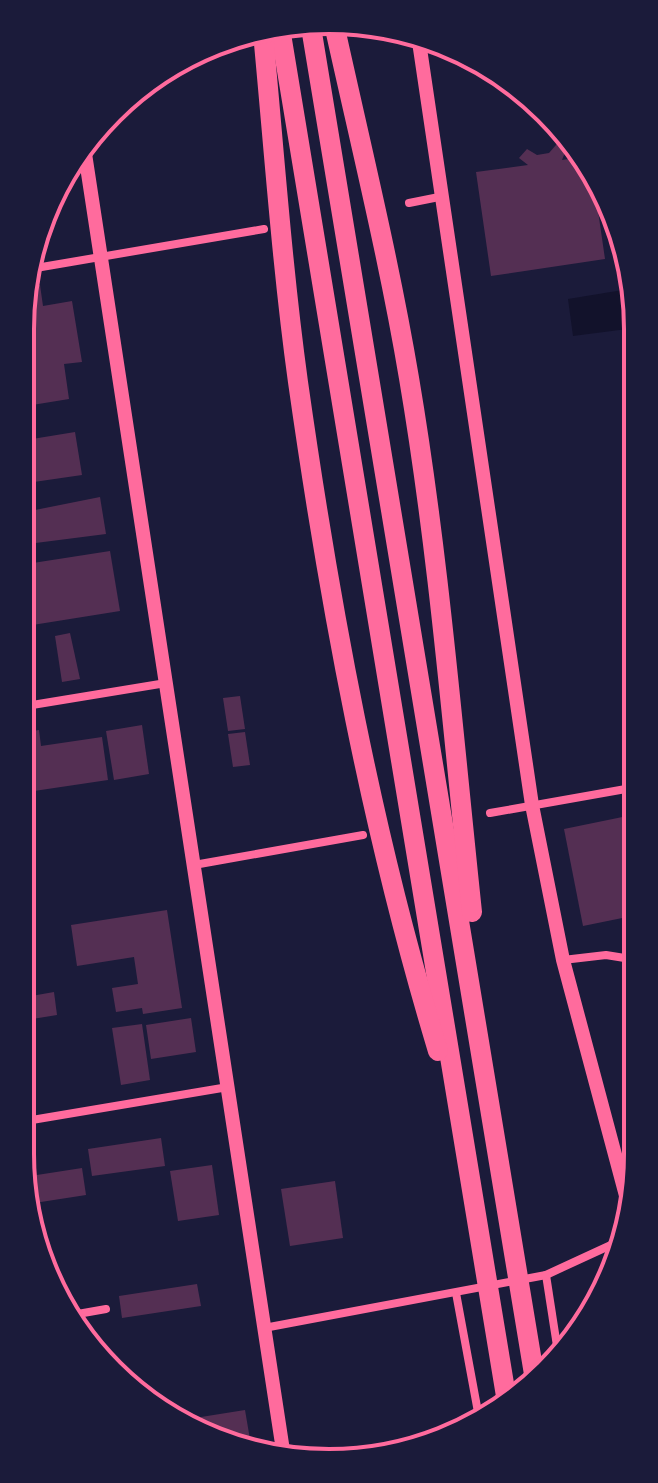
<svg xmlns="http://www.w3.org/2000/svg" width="658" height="1483" viewBox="0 0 658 1483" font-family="'Roboto Condensed',sans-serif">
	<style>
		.water { fill: #12122b }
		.building { fill: #542f53 }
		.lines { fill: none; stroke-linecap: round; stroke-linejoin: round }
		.minor { stroke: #ff6b9d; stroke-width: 8 }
		.tertiary { stroke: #ff6b9d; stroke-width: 14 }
		.motorway { stroke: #ff6b9d; stroke-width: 20 }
		.rim { fill: none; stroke: #ff6b9d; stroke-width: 4 }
	</style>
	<rect width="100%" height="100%" fill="#1b1b3a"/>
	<path class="water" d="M 635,288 L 635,328 L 573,336 L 568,299 Z"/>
	<g class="building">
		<path d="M 560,124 L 570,140 L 562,160 L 581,157 L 593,176 L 605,259 L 491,276 L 476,172 L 528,165 L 519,158 L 527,149 L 537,155 L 549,153 L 556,145 L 555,127 Z"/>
		<path d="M 40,285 L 43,306 L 72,301 L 82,362 L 64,364 L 69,399 L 20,407 L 20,329 L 27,287 Z"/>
		<path d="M 75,432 L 82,475 L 20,484 L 20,441 Z"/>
		<path d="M 100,497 L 106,534 L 20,545 L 20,513 Z"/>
		<path d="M 110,551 L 120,611 L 20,627 L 20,565 Z"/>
		<path d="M 70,633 L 80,679 L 62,682 L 55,636 Z"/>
		<path d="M 240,696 L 245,729 L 228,731 L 223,698 Z"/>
		<path d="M 142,725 L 149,774 L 114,780 L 106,731 Z"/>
		<path d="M 39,730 L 41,746 L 102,737 L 108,780 L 34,791 L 25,732 Z"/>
		<path d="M 245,732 L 250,765 L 233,767 L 228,734 Z"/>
		<path d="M 637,814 L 637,915 L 583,926 L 564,829 Z"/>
		<path d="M 167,910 L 182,1008 L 143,1014 L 142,1008 L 116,1012 L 112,988 L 138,984 L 134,957 L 77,966 L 71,925 Z"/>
		<path d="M 54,992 L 57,1015 L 20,1021 L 20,998 Z"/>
		<path d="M 191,1018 L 196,1052 L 151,1059 L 146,1025 Z"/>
		<path d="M 142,1024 L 150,1080 L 121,1085 L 112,1028 Z"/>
		<path d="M 161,1138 L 165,1166 L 92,1176 L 88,1149 Z"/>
		<path d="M 212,1165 L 219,1215 L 178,1221 L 170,1171 Z"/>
		<path d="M 82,1168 L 86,1195 L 28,1204 L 24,1177 Z"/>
		<path d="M 335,1181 L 343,1238 L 290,1246 L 281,1189 Z"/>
		<path d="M 197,1284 L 201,1306 L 122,1318 L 119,1296 Z"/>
		<path d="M 245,1410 L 252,1451 L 193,1429 L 203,1427 L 201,1417 Z"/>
	</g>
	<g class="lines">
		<g class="minor">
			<path d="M 409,203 L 444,196"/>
			<path d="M 30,269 L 264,229"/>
			<path d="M 20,707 L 166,683"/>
			<path d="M 490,813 L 637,787"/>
			<path d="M 194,865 L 363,835"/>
			<path d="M 563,960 L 606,955 L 637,960"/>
			<path d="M 20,1122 L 228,1087"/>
			<path d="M 546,1275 L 559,1359"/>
			<path d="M 456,1293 L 480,1423"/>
			<path d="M 72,1315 L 106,1309"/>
			<path d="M 264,1328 L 546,1275 L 624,1239"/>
		</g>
		<g class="tertiary">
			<path d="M 418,35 L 532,805 L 563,960 L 629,1207"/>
			<path d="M 84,147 L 284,1457"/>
		</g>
		<g class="motorway">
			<path d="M 310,21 L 535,1380"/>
			<path d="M 334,24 C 360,142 389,259 409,378 C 439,555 453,734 472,912"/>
			<path d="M 280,28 L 507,1402"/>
			<path d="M 263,33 C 274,149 282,266 298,382 C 330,608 372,833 438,1051"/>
		</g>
	</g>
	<path d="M0 0H658V1483H0ZM329 34H329A295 295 0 0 1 624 329V1154A295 295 0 0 1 329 1449H329A295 295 0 0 1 34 1154V329A295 295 0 0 1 329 34Z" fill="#1b1b3a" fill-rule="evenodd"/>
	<path class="rim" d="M329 34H329A295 295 0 0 1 624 329V1154A295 295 0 0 1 329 1449H329A295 295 0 0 1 34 1154V329A295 295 0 0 1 329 34Z"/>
</svg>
